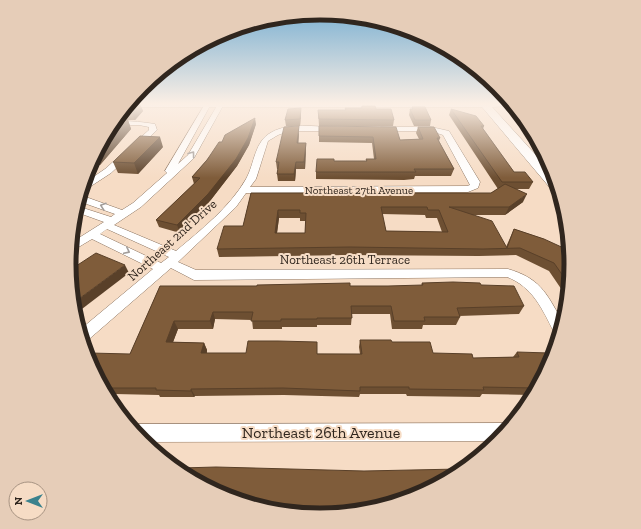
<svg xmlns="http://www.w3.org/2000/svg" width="641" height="529" viewBox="0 0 641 529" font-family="'Zilla Slab',serif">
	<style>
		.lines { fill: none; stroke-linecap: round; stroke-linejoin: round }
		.street-casing { stroke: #89715d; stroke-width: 1 }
		.secondary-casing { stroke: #89715d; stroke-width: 1 }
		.street { fill: #fff; fill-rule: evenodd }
		.secondary { fill: #fff; fill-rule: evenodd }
		.wall { fill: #6d4f32; fill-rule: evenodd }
		.shaded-wall { fill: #594029 }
		.building { fill: #7f5c3a; stroke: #594029; fill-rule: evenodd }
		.oneway { stroke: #a29d9a }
		.labels { text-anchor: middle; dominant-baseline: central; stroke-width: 4; stroke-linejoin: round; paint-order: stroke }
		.far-street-label { font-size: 11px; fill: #30261e; stroke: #f6dcc5 }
		.street-label { font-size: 13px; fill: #30261e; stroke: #f6dcc5 }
		.near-street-label { font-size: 16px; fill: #30261e; stroke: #f6dcc5 }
		.rim { fill: none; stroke: #30261e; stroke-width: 5 }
	</style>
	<rect width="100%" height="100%" fill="#f6dcc5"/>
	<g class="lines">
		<g class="street-casing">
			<g id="street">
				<path d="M 205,104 L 211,104 L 178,164 L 188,155 L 218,104 L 224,104 L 194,158 L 141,207 L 114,225 L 176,251 C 201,230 230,207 246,179 C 255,163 254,141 272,132 C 290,122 315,127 335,127 L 339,129 L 335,131 L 289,131 L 278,135 L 268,141 L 256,179 L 250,187 L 467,186 L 470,185 L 443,135 L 431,131 L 381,131 L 377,129 L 381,127 L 431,127 L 449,131 L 480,182 L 478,188 L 468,192 L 246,193 L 236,207 L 178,262 L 196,270 L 508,269 C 539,278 546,292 561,319 L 558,334 L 554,332 C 542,309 533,287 507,277 L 194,280 L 171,268 L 88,340 L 84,342 L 82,328 L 153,269 L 92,239 L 72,251 L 74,241 L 104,222 L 79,213 L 80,207 L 111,217 L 115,214 L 81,202 L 83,196 L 122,210 L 133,203 L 167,173 L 165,171 ZM 107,229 L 169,257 L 161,263 L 100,234 Z"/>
				<path d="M 120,121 C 132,121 143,122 155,124 L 157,130 L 111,173 L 88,188 L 84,189 L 86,182 L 105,169 L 149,130 L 149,127 L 139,125 L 117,125 Z"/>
				<path d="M 505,423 L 510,425 L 499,441 L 142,442 L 132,426 L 136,424 Z"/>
			</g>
		</g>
		<g class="secondary-casing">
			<path id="secondary" d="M 131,104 L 510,104 L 512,106 L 492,107 L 555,176 L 557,190 L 551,189 L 482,107 L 129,107 Z"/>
		</g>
		<use href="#street" class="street"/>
		<use href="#secondary" class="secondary"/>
	</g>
	<g class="wall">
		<path d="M 131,104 L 140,104 L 143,111 L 135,120 L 126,120 L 128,120 L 131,129 L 100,165 L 90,165 Z"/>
		<path d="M 362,106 L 376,109 L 394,120 L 393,126 L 319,126 L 318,110 L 345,110 L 345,108 L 361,108 Z"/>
		<path d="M 412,107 L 431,120 L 430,126 L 414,126 L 409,115 L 410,109 L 412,109 Z"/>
		<path d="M 451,109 L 484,126 L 483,129 L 514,172 L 533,182 L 529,189 L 515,189 L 523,202 L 505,215 L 472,215 L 506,247 L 514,229 L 544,239 L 563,273 L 570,273 L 566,296 L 549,271 L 516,255 L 479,256 L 349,255 L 219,257 L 217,249 L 243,226 L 251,193 L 491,193 L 498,189 L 449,115 ZM 382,214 L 425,215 L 426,218 L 437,218 L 442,232 L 386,231 ZM 279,218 L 300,218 L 300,221 L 306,221 L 305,233 L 277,233 Z"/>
		<path d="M 301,114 L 300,126 L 286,126 L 285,120 Z"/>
		<path d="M 256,124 L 249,145 L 237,166 L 210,201 L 180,233 L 159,227 L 156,220 L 194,184 L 192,177 L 222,142 Z"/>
		<path d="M 319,126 L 400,140 L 419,139 L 416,133 L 418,127 L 440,138 L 439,141 L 454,169 L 451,176 L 415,176 L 414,179 L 404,180 L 316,179 L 316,172 L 334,161 L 366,161 L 366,159 L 374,159 L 372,143 L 319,142 Z"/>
		<path d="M 299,133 L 298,143 L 306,143 L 305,169 L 296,169 L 295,181 L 278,181 L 277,174 L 278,169 L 277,169 L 276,162 Z"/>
		<path d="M 163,147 L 138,174 L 118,173 L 113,162 Z"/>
		<path d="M 422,283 L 481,285 L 524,306 L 519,314 L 459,316 L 460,317 L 456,325 L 423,325 L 422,329 L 392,329 L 390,314 L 352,314 L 351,325 L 317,325 L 317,327 L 282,327 L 282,329 L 253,329 L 252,320 L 215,319 L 213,329 L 178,329 L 173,342 L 204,343 L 207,350 L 207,353 L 360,354 L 359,347 L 360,340 L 392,342 L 433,353 L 473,358 L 513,357 L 517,352 L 553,361 L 530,395 L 482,394 L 480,397 L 407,396 L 406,394 L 360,394 L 359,397 L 284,395 L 195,396 L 194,397 L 160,397 L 159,395 L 115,394 L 114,397 L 112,397 L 88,361 L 130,354 L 160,286 L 421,286 Z"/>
	</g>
	<g class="shaded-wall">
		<path d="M 138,104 L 140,104 L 143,111 L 135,120 L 131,111 Z"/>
		<path d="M 301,108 L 301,114 L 300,126 L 300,119 Z"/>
		<path d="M 125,117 L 127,121 L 128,120 L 131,129 L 100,165 L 96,157 L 122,120 Z"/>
		<path d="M 255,118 L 256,124 L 249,145 L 237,166 L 210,201 L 180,233 L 177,225 Z"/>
		<path d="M 299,126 L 299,133 L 298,150 L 297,143 Z"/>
		<path d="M 160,137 L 163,147 L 138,174 L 134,163 Z"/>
		<path d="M 306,143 L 306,150 L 305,169 L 304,162 Z"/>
		<path d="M 296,162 L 296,169 L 295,181 L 294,174 Z"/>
		<path d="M 527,194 L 523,202 L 505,215 L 509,207 Z"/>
		<path d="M 278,210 L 279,218 L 276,240 L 275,233 Z"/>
		<path d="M 125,265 L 129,273 L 78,312 L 76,301 Z"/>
		<path d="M 213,312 L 215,319 L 213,329 L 210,321 Z"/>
		<path d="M 174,321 L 178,329 L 170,350 L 166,342 Z"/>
		<path d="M 204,343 L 207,350 L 205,360 L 201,353 Z"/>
		<path d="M 108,388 L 115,394 L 114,397 L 108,390 Z"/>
		<path d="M 191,389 L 195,396 L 194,397 L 191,391 Z"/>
	</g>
	<g class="building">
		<path d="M 131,104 L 138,104 L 131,111 L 127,111 Z"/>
		<path d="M 362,106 L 375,106 L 376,109 L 391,109 L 394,120 L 319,119 L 318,110 L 346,110 L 345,108 L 362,108 Z"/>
		<path d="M 412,107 L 425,107 L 431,120 L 415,120 L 410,109 L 413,109 Z"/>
		<path d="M 301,108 L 300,119 L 285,120 L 288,109 Z"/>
		<path d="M 451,109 L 476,116 L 484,126 L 481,126 L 514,172 L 525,172 L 533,182 L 502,182 Z"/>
		<path d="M 123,117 L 125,117 L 122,120 L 128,120 L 102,147 Z"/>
		<path d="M 255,118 L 248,138 L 236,159 L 208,194 L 177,225 L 156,220 L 200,178 L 192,177 L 207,160 L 219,142 L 222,142 L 225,135 Z"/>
		<path d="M 299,126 L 297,143 L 306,143 L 304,162 L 296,162 L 294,174 L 277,174 L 279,162 L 276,162 L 284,127 Z"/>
		<path d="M 319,126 L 396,127 L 400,140 L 423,139 L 418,127 L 434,127 L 440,138 L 437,138 L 454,169 L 414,169 L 416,172 L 316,172 L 317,159 L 334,159 L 334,161 L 367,161 L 366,159 L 376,159 L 373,137 L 319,136 Z"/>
		<path d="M 140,136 L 160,137 L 134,163 L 113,162 Z"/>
		<path d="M 505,184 L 527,194 L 509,207 L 449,207 L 492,221 L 507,248 L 514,229 L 544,239 L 568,250 L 569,248 L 571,261 L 563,273 L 570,273 L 568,283 L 554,263 L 520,248 L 483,249 L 350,247 L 217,249 L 224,226 L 243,226 L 251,193 L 491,193 ZM 381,207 L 427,207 L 428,210 L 439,210 L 448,232 L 386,231 ZM 278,210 L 300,210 L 300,213 L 306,213 L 305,233 L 275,233 Z"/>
		<path d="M 96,253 L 125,265 L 76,301 L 70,270 Z"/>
		<path d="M 453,282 L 480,283 L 481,285 L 514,286 L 524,306 L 457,308 L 460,317 L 424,317 L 425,321 L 394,321 L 391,306 L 351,306 L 352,318 L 317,318 L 317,319 L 281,319 L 281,321 L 251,321 L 253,312 L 213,312 L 210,321 L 174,321 L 166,342 L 204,343 L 201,353 L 246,353 L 248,341 L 278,341 L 317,342 L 317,354 L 362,354 L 360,340 L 391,340 L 392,342 L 430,342 L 433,353 L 472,354 L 473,358 L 519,357 L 517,352 L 549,353 L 553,360 L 553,361 L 535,388 L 483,387 L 484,390 L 409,389 L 409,387 L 360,387 L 360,391 L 283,388 L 191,389 L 191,391 L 156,390 L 156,388 L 108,388 L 108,390 L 88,361 L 87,357 L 90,353 L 130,354 L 160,286 L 257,286 L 257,285 L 350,283 L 350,286 L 388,286 L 423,285 L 422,283 Z"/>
		<path d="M 216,467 L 364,471 L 459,469 L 417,497 L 320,516 L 224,497 L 181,468 Z"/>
	</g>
	<defs><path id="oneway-chevron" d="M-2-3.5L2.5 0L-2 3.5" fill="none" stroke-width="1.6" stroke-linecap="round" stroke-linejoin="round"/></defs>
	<g class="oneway">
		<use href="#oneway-chevron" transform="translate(192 154) rotate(-53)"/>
		<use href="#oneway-chevron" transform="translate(103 206) rotate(-161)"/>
		<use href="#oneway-chevron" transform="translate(127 251) rotate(26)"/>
	</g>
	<linearGradient id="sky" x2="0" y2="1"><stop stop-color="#71abd0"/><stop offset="0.58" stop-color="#fbefe5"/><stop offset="1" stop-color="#fbefe5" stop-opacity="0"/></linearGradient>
	<rect width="641" height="178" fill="url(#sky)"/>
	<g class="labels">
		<g class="far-street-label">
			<text x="359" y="190">Northeast 27th Avenue</text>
		</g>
		<g class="street-label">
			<text transform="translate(172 240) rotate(-42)">Northeast 2nd Drive</text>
			<text x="345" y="259">Northeast 26th Terrace</text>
		</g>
		<g class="near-street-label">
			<text x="321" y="432">Northeast 26th Avenue</text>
		</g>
	</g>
	<path d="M0 0H641V529H0ZM76 264a244 244 0 1 1 488 0a244 244 0 1 1-488 0Z" fill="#e6cdb8" fill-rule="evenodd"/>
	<path class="rim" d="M76 264a244 244 0 1 1 488 0a244 244 0 1 1-488 0Z"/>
	<g transform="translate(28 501) rotate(270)"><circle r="19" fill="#f6dcc5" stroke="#a79382"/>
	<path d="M0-3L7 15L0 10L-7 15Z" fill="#3b828d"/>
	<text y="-6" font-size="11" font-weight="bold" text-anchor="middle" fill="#30261e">N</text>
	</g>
</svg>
